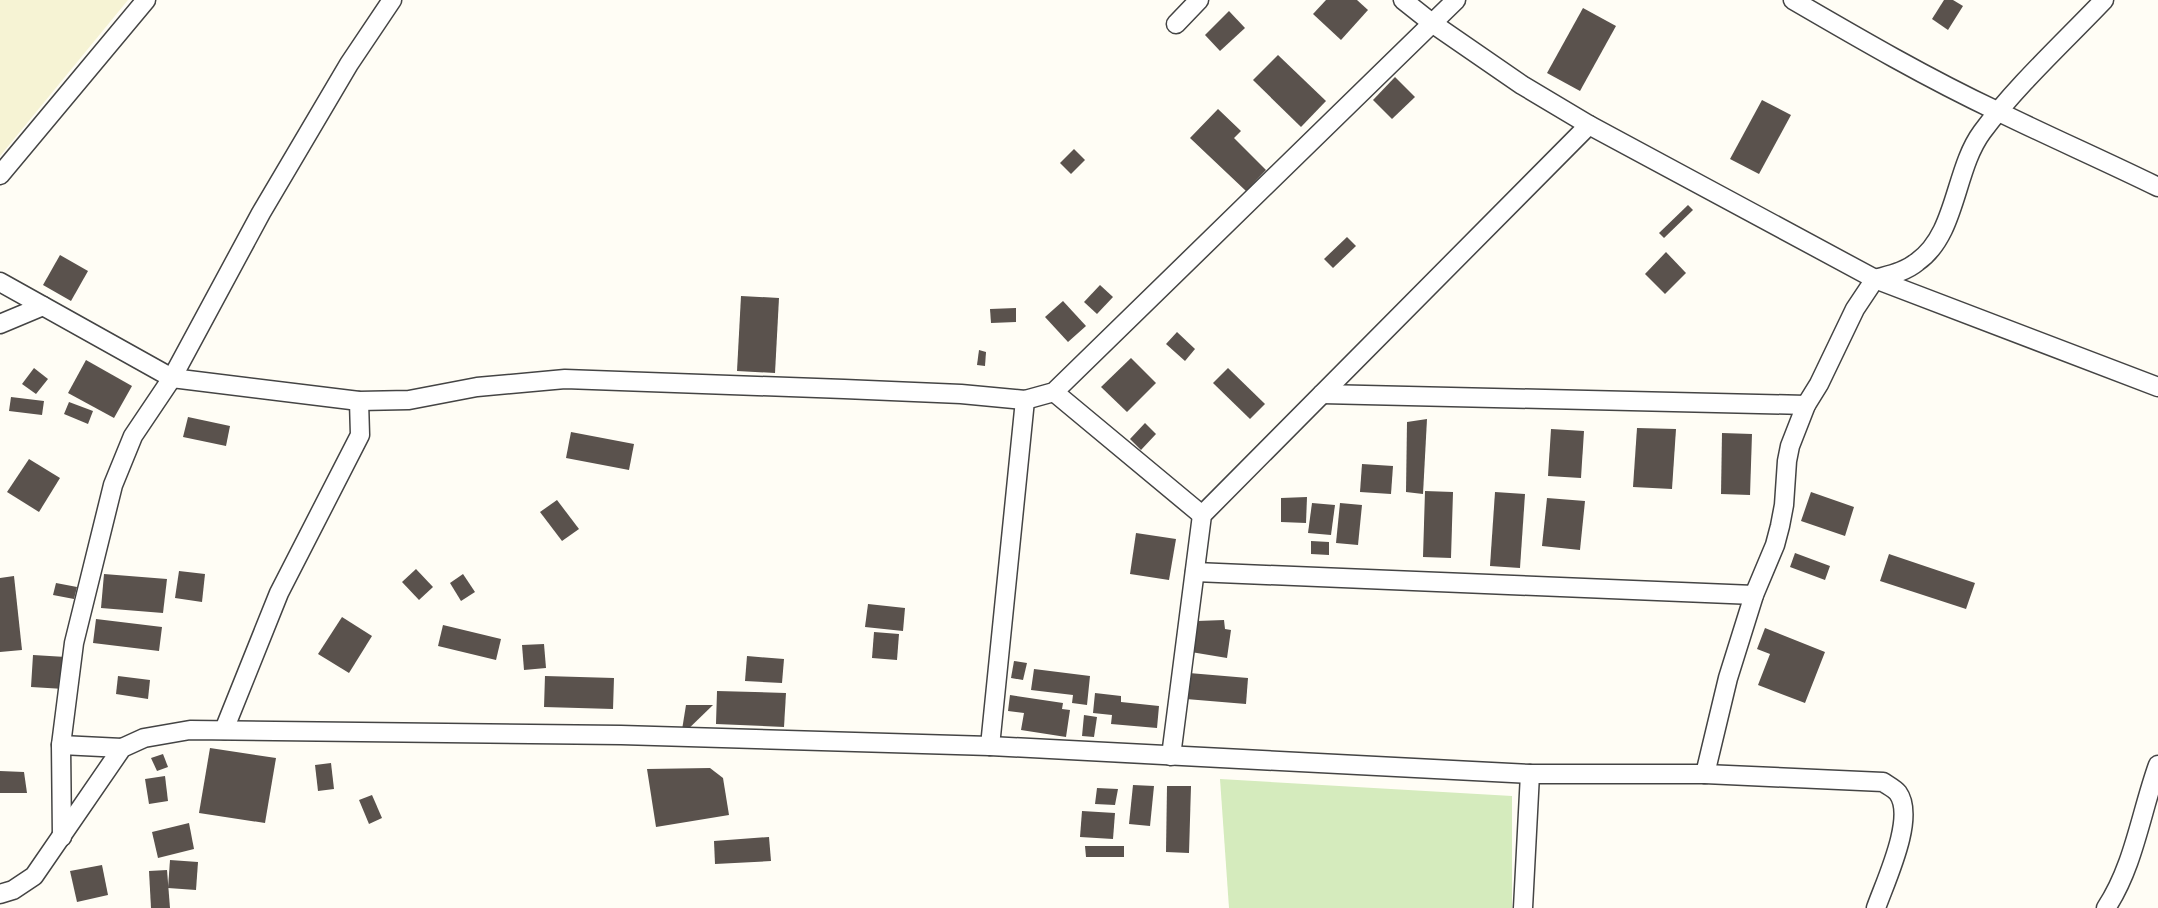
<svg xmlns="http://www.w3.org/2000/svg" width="2158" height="908" viewBox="0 0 2158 908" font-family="Georgia,serif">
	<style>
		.farmland { fill: #f6f3d4 }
		.green { fill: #d5ebbd }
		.building { fill: #5a524d }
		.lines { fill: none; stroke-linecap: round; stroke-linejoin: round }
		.minor-casing { stroke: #444; stroke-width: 21 }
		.minor { stroke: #fff; stroke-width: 18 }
	</style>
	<rect width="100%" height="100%" fill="#fffdf5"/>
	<path class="farmland" d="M 0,0 L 128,0 L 0,156 Z"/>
	<path class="green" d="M 1220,779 L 1512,796 L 1512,908 L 1229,908 Z"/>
	<g class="building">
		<path d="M 1326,0 L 1357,0 L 1368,10 L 1341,40 L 1313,14 Z"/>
		<path d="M 1944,0 L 1953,0 L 1963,6 L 1948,30 L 1932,19 Z"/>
		<path d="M 1583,8 L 1616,26 L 1580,91 L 1547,73 Z"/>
		<path d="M 1229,11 L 1245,28 L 1220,51 L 1205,35 Z"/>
		<path d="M 1278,55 L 1326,101 L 1301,127 L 1253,80 Z"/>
		<path d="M 1395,77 L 1415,97 L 1392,119 L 1373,100 Z"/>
		<path d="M 1762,100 L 1791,115 L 1759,174 L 1730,159 Z"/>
		<path d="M 1218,109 L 1241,131 L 1234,138 L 1266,170 L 1246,191 L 1190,138 Z"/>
		<path d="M 1074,149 L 1085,160 L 1071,174 L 1060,163 Z"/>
		<path d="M 1688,205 L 1693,210 L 1664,238 L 1659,233 Z"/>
		<path d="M 1347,237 L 1356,246 L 1333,268 L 1324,259 Z"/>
		<path d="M 1666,252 L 1686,273 L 1665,294 L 1645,274 Z"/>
		<path d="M 60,255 L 88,271 L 71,301 L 43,285 Z"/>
		<path d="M 1100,285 L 1113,297 L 1097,314 L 1084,302 Z"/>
		<path d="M 741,296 L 779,298 L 775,373 L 737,371 Z"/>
		<path d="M 1063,301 L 1086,326 L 1068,342 L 1045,317 Z"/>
		<path d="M 1016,308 L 1016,322 L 991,323 L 990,309 Z"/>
		<path d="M 1177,332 L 1195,349 L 1185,361 L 1166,344 Z"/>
		<path d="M 979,350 L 986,352 L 985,366 L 977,365 Z"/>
		<path d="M 1131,358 L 1156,383 L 1127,412 L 1101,387 Z"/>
		<path d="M 86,360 L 132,386 L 114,418 L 68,393 Z"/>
		<path d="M 34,368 L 48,379 L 36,394 L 22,384 Z"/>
		<path d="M 1228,368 L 1265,404 L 1250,419 L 1213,383 Z"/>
		<path d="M 11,397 L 44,401 L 42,415 L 9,411 Z"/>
		<path d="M 69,402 L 93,411 L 88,424 L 64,414 Z"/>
		<path d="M 188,417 L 230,426 L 226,446 L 183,437 Z"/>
		<path d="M 1427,419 L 1423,494 L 1406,492 L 1407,422 Z"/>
		<path d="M 1145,423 L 1156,434 L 1141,450 L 1130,439 Z"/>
		<path d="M 1637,428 L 1676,429 L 1672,489 L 1633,487 Z"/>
		<path d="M 1551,429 L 1584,431 L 1581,478 L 1548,476 Z"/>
		<path d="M 571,432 L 634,444 L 629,470 L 566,458 Z"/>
		<path d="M 1722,433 L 1752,434 L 1750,495 L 1721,494 Z"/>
		<path d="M 29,459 L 60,478 L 39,512 L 7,492 Z"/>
		<path d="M 1362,464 L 1393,466 L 1391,494 L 1360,492 Z"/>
		<path d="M 1425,491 L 1453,492 L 1451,558 L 1423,557 Z"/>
		<path d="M 1495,492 L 1525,494 L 1520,568 L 1490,566 Z"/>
		<path d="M 1811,492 L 1854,507 L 1845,536 L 1801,521 Z"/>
		<path d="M 1307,497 L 1306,523 L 1281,522 L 1281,498 Z"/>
		<path d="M 1547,498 L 1585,501 L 1580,550 L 1542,546 Z"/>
		<path d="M 557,500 L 579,529 L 562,541 L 540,512 Z"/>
		<path d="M 1312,503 L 1335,505 L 1331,535 L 1308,533 Z"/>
		<path d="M 1340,503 L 1362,505 L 1358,545 L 1336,543 Z"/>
		<path d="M 1136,533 L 1176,539 L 1169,580 L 1130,574 Z"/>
		<path d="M 1311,541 L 1329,542 L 1329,555 L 1311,554 Z"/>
		<path d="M 1795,553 L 1830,566 L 1825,580 L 1790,567 Z"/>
		<path d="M 1889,554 L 1975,583 L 1966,609 L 1880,581 Z"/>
		<path d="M 416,569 L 433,587 L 419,600 L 402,582 Z"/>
		<path d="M 179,571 L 205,574 L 202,602 L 175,598 Z"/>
		<path d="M 104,574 L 167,579 L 163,613 L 101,608 Z"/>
		<path d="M 463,574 L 475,592 L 461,601 L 450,583 Z"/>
		<path d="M 14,576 L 22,650 L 0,652 L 0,578 Z"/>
		<path d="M 56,583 L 77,587 L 74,599 L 53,595 Z"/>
		<path d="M 868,604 L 905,608 L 903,631 L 865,627 Z"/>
		<path d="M 342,617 L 372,636 L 349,673 L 318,654 Z"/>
		<path d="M 96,619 L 162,627 L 159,651 L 93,643 Z"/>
		<path d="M 1224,620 L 1225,629 L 1231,630 L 1227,658 L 1191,652 L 1197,621 Z"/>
		<path d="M 443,625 L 501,639 L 496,660 L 438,646 Z"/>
		<path d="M 1765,628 L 1825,652 L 1805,703 L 1758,685 L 1770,654 L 1757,649 Z"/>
		<path d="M 874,632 L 899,634 L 897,660 L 872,658 Z"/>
		<path d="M 544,644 L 546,668 L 524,670 L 522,645 Z"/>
		<path d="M 33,655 L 66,657 L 64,689 L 31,687 Z"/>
		<path d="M 747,656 L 784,659 L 782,683 L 745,681 Z"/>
		<path d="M 1014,661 L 1027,663 L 1023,680 L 1011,678 Z"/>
		<path d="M 1034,669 L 1090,676 L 1087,705 L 1072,703 L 1073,695 L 1031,690 Z"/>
		<path d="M 1189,673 L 1248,678 L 1246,704 L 1186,699 Z"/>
		<path d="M 118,676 L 150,680 L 148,699 L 116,694 Z"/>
		<path d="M 545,676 L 614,678 L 613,709 L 544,707 Z"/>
		<path d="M 717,691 L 786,693 L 784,727 L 716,724 Z"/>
		<path d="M 1095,693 L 1121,696 L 1121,702 L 1159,706 L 1157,728 L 1111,724 L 1112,715 L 1093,713 Z"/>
		<path d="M 1010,695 L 1063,703 L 1062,709 L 1070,710 L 1066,737 L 1021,730 L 1024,713 L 1008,711 Z"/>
		<path d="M 686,705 L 713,705 L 681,736 Z"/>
		<path d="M 1084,715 L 1097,717 L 1094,737 L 1082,736 Z"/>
		<path d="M 210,748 L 276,758 L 265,823 L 199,813 Z"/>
		<path d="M 163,754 L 168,767 L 157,771 L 151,758 Z"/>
		<path d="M 331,763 L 334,789 L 318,791 L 315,765 Z"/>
		<path d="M 710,768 L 723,778 L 729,815 L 656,827 L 647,769 Z"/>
		<path d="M 0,771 L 24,772 L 27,793 L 0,793 Z"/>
		<path d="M 165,776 L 168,801 L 149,804 L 145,779 Z"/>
		<path d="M 1133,785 L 1154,786 L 1150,826 L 1129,824 Z"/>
		<path d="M 1167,786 L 1191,786 L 1189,853 L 1166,852 Z"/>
		<path d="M 1097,788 L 1118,789 L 1115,805 L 1095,804 Z"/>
		<path d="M 372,795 L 382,818 L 369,824 L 359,800 Z"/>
		<path d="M 1082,811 L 1115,813 L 1113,839 L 1080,837 Z"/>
		<path d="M 189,823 L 194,849 L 158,858 L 152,832 Z"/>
		<path d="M 769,837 L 771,861 L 715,864 L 714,841 Z"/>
		<path d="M 1085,846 L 1124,846 L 1124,857 L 1086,857 Z"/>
		<path d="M 170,860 L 198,862 L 196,890 L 168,888 Z"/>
		<path d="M 102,865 L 108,895 L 77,902 L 70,871 Z"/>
		<path d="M 167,870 L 170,908 L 151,908 L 149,871 Z"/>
	</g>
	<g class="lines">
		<g class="minor-casing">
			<g id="minor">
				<path d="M 1403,0 L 1432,23 L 1522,85 L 1589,125 L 1875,279 L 2158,387"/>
				<path d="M 1793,0 C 1860,39 1927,78 1997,111 C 2050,137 2105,161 2158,187"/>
				<path d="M 1176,24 L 1199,0"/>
				<path d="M 0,175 L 146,0"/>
				<path d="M 0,282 L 172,378 L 359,401 L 409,400 L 477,387 L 565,379 L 844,389 L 961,394 L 1025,400 L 1054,392 L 1456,0"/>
				<path d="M 0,324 L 43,306"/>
				<path d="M 1054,392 L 1202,515"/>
				<path d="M 1322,394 L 1806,405"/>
				<path d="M 1195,572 L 1754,595"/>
				<path d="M 224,730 L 279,593 L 360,435 L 359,401"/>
				<path d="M 61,745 L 122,748"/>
				<path d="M 990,746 L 1025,400"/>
				<path d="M 1171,756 L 1202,515 L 1589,125"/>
				<path d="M 1705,774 L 1728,678 L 1754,595 L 1775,545 L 1780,526 L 1784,505 L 1787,461 L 1790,446 L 1806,405 L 1819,384 L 1855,309 L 1875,279 C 1889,275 1905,272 1917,262 C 1957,234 1954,170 1982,132 C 2017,85 2063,43 2104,0"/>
				<path d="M 62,837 L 61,745 L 74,643 L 113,485 L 133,436 L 172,378 L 261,213 L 349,64 L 392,0"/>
				<path d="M 0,894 L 13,890 L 34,876 L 122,748 L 144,738 L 190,730 L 621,735 L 990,746 L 1530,774 L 1705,774 L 1883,782 C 1887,785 1895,789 1898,793 C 1916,818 1885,882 1876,908"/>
				<path d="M 1523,908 L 1530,774"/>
				<path d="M 2106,908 C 2134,866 2141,812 2158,765"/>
			</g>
		</g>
		<use href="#minor" class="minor"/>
	</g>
</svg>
